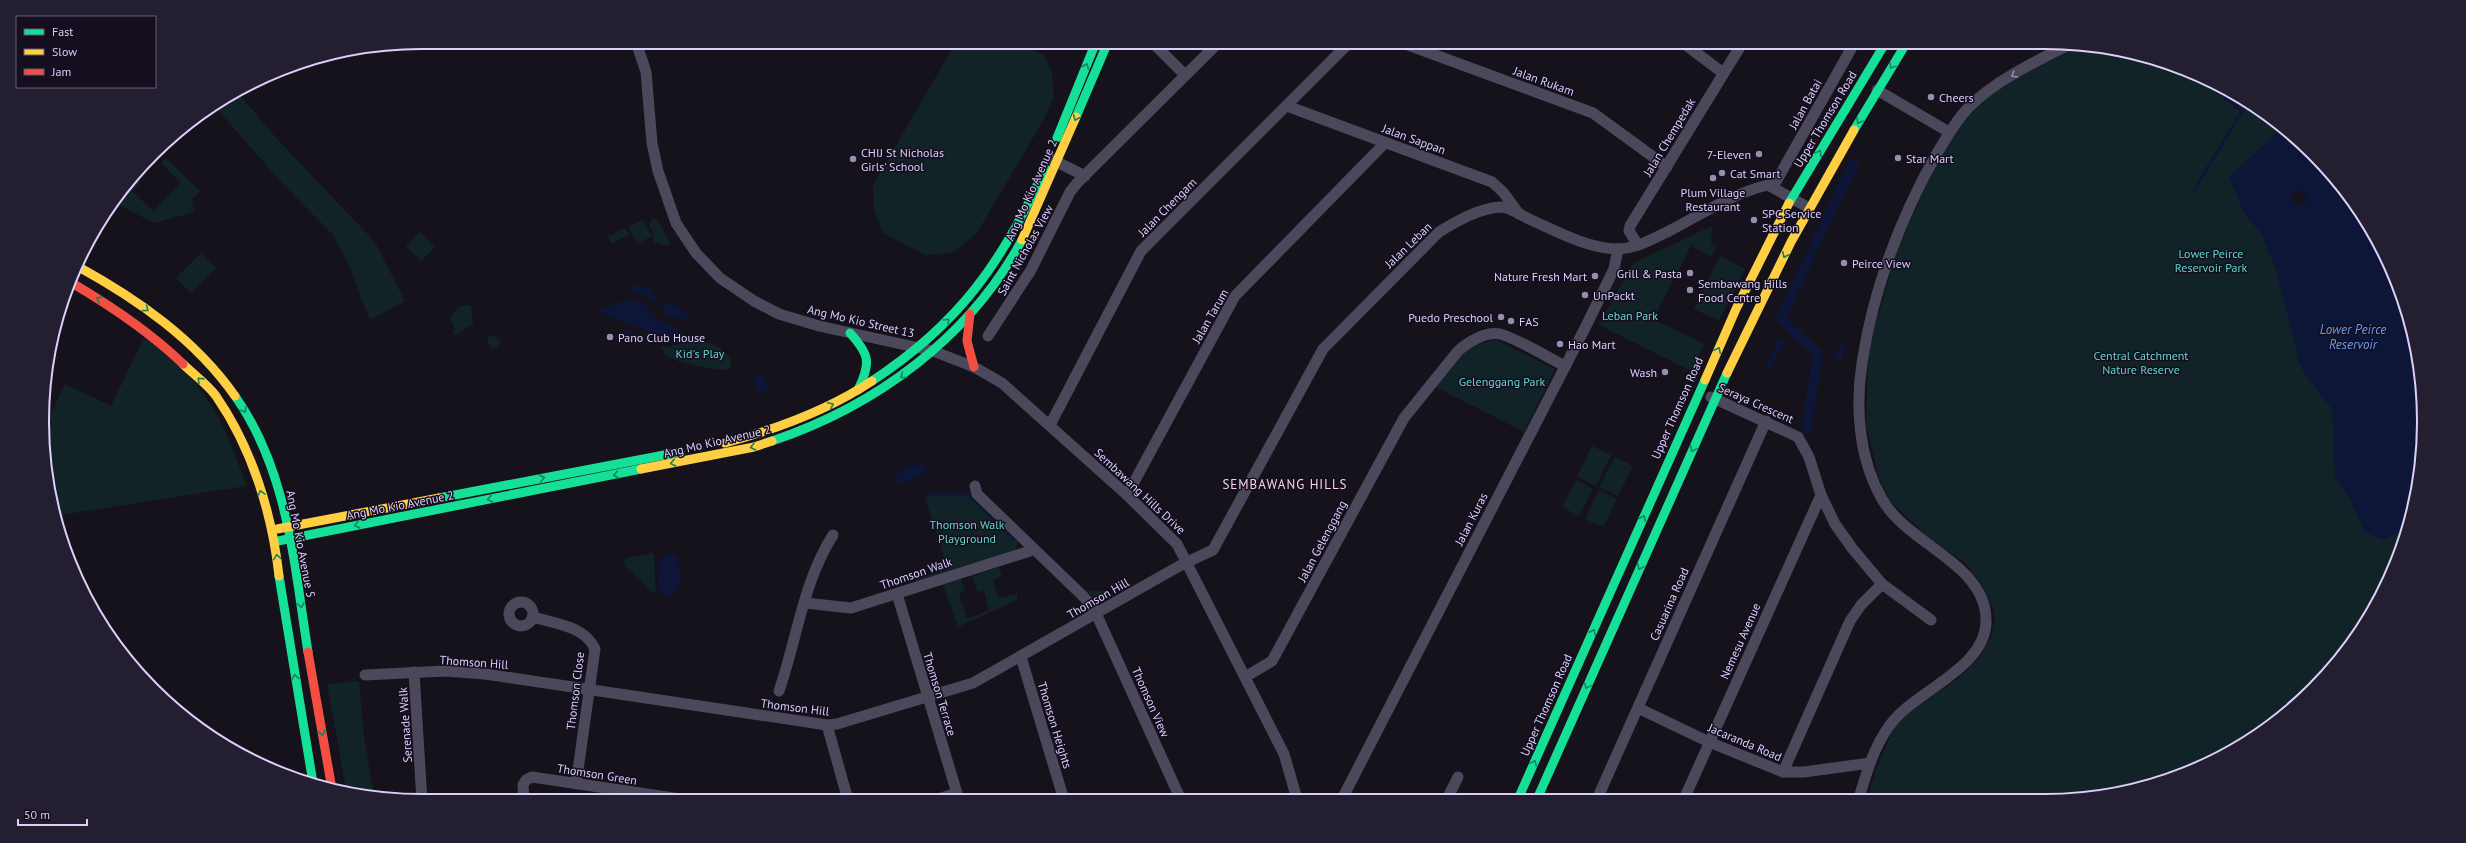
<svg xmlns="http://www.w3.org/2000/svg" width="2466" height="843" viewBox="0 0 2466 843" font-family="'PT Sans',sans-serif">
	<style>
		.green { fill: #122327 }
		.water { fill: #0e1637 }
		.pier { fill: #15121b }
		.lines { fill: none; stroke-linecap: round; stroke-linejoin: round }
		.stream { stroke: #0e1637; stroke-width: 3 }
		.canal { stroke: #0e1637; stroke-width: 10 }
		.street { stroke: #4b485c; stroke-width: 11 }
		.fast { stroke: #16e098; stroke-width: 9 }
		.slow { stroke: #ffcf43; stroke-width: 9 }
		.jam { stroke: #f24e42; stroke-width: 9 }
		.oneway { stroke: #158262 }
		.oneway2 { stroke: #948cac }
		.poi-dot { fill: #968ead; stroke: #140e1f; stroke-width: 1.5 }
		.labels { text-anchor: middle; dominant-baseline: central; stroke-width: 3; stroke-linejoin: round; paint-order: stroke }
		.street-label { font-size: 12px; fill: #dcd0fb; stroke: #140e1f }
		.poi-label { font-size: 12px; fill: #dcd0fb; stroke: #140e1f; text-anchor: start }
		.park-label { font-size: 12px; fill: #62d5ca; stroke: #140e1f }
		.water-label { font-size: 13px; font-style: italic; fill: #669cf3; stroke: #140e1f }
		.neighbourhood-label { font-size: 13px; letter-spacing: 1px; fill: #fcd2e6; stroke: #140e1f }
		.rim { fill: none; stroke: #dcd0fb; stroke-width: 2 }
	</style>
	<rect width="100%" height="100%" fill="#15121b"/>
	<g class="green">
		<path d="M 956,42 L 1020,42 L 1044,55 L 1052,74 L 1054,96 L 1044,119 L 977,233 L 952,253 L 925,255 L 883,233 L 874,211 L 873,185 Z"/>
		<path d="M 2063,44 L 2142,55 L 2212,81 L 2275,120 L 2330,171 L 2373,232 L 2404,299 L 2421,372 L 2423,446 L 2411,519 L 2373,611 L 2295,707 L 2190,772 L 2094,798 L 1867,798 L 1877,767 L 1893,730 L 1903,717 L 1960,677 L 1980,657 L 1991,637 L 1995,617 L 1994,610 L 1981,583 L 1964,562 L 1927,536 L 1890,501 L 1879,478 L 1866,425 L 1868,350 L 1899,244 L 1943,151 L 1968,111 Z"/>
		<path d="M 239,94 L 278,140 L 375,242 L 405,301 L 370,320 L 347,261 L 333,235 L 281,182 L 216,108 Z"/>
		<path d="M 166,158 L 200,191 L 192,199 L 194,212 L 154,223 L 113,202 L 134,176 L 141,182 L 132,191 L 153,211 L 181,183 L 161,163 Z"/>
		<path d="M 653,218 C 660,221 667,236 670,244 L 666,246 L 654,242 L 653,233 L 649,224 Z"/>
		<path d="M 643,220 L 652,236 L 637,244 L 628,227 Z"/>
		<path d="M 1712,226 L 1711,244 L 1716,247 L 1711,257 L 1691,246 L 1653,319 L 1704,344 L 1691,371 L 1599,325 L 1633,263 Z"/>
		<path d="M 625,228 L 629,235 L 611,244 L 608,236 Z"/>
		<path d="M 420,232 L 435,247 L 421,261 L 406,246 Z"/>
		<path d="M 201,253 L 216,268 L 191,293 L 176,278 Z"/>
		<path d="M 1720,256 L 1745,269 L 1719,321 L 1694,309 Z"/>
		<path d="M 464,305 L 471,306 L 473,324 L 456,335 L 453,333 L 455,330 L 450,318 L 457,308 Z"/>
		<path d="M 491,335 L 501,341 L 498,348 L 492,348 L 487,343 L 488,337 Z"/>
		<path d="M 145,336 C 161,351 179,366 194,382 C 220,412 234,449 246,486 L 54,516 L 43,446 L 43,431 L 65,384 L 111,406 Z"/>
		<path d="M 693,340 C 707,340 736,350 730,369 C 721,372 680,363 671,358 C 666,356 663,352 661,346 L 668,347 Z"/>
		<path d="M 1496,340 L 1555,369 L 1524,432 L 1432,385 C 1451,365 1467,343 1496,340 Z"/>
		<path d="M 1592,446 L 1611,455 L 1596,486 L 1577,477 Z"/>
		<path d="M 1615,457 L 1633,466 L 1618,496 L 1599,487 Z"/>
		<path d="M 1576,480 L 1593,489 L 1579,516 L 1562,507 Z"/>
		<path d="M 1599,490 L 1617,499 L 1603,527 L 1585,519 Z"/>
		<path d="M 977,494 L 1018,541 L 1016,550 L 919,583 L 913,580 L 948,569 L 924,495 Z"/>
		<path d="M 653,553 C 656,557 654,581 656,592 L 653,592 L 624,565 L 625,558 Z"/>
		<path d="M 999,567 L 1002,577 L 993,580 L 998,598 L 1017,594 L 1017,600 L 958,627 L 943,585 L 905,597 L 904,593 L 961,579 L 965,591 L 959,593 L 967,619 L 989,610 L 984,591 L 978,592 L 972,577 Z"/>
		<path d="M 1090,590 L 1108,592 L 1110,596 L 1099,603 L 1089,594 Z"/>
		<path d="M 359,681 L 364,737 L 374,795 L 355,792 L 354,789 L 346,788 L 327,684 Z"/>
	</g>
	<g class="water">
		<path d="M 2283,127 L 2330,171 L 2373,232 L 2404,299 L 2421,372 L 2423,446 L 2411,519 L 2407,529 L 2383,540 L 2364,532 L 2352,503 L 2335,478 L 2332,409 L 2305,375 L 2299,361 L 2276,270 L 2261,233 L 2245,215 L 2229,177 Z"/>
		<path d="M 637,284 L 651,289 L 659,303 L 658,307 L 644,295 L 630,290 Z"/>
		<path d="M 626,300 C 652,299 648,315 664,323 C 673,328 679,328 686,335 L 665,341 L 647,331 L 607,316 L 598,309 Z"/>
		<path d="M 672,302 L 694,320 L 672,318 L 665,315 L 662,305 Z"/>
		<path d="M 630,330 L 636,333 L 651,347 L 635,338 L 624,344 L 621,332 Z"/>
		<path d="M 1780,338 L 1785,341 L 1769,371 L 1764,368 Z"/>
		<path d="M 1847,338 L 1841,361 L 1833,354 Z"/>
		<path d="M 763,375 L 770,390 L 759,394 L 753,380 Z"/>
		<path d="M 923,463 L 927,472 L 898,486 L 896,474 L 912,464 L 919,467 Z"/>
		<path d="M 667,553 L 677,556 L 681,577 L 676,592 L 668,597 L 662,594 C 656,581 654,563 667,553 Z"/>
	</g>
	<circle class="pier" cx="2299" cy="198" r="7"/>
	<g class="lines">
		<g class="stream">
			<path d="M 2197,75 L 2242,111 L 2249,104"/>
			<path d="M 2194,190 L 2242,111"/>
			<path d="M 924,495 L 969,495 L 1014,539"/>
		</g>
		<g class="canal">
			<path d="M 1814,247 L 1843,185 L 1854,165"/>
			<path d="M 1806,429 L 1818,354 L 1781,319 L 1810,256"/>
		</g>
		<g class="street">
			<path d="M 636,42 L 646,72 L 652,143 L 658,171 L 676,223 L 696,253 L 720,278 L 754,301 L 779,314 L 819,326 L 933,351 L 974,367 L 1002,383 L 1127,495 L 1177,544 L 1284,754 L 1297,799"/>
			<path d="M 1152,42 L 1185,75"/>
			<path d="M 1400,42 L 1593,113 L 1667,167"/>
			<path d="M 1682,42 L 1723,73"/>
			<path d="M 1877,90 L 1949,132"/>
			<path d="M 1287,106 L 1492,182 L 1503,192 L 1519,214"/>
			<path d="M 1049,158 L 1085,176"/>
			<path d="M 1773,187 L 1855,42"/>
			<path d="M 1638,245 L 1629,231 L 1630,226 L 1743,42"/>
			<path d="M 988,336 L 1031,270 L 1070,192 L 1078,182 L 1219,42"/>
			<path d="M 1711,397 L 1798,437 L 1809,457 L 1821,495 L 1835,524 L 1852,548 L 1882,584 L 1931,620"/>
			<path d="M 1050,425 L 1141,251 L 1350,42"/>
			<path d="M 975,486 L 977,494 L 1084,597 L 1094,609 L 1181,800"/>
			<path d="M 1127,495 L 1235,296 L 1385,143"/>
			<path d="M 897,594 L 959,800"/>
			<circle cx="521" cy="614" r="12"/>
			<path d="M 805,603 L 851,608 L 1033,550"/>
			<path d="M 533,617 C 556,624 585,626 595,649 L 576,784"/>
			<path d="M 1021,657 L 1064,800"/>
			<path d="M 414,672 L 422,801"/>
			<path d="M 365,675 L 445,671 L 485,674 L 827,725 L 837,724 L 973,683 L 1181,565 L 1213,550 L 1323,349 L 1439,232 C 1457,221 1479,208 1501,207 C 1509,207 1521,215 1529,219 C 1556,231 1586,248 1617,249 C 1635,249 1653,239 1669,231 C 1700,215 1733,193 1768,185 L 1809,208"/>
			<path d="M 1245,677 L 1272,661 L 1404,418 L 1458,351 C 1468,342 1486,331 1500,334 C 1516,338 1549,358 1565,366"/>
			<path d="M 779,691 C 797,639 803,582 833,535"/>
			<path d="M 1638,708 L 1709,742 L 1783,772 L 1804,772 L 1870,763"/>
			<path d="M 827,725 L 848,800"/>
			<path d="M 1783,772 L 1850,621 L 1861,605 L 1882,584"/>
			<path d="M 1859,798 C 1866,774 1874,746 1890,725 C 1915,690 1989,668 1986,618 C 1984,563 1907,544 1882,499 C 1859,459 1855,408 1862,363 C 1873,290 1901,217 1937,153 C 1947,137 1956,120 1969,107 C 1993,82 2036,61 2068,45"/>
			<path d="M 1342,799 L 1585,328 L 1614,269 L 1618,249"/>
			<path d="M 1447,799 L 1458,777"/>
			<path d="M 1597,799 L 1766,421"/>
			<path d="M 1684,799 L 1821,495"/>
			<path d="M 935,800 L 957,793"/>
			<path d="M 524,801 L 523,785 L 526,780 L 532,777 L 687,800"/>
		</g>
		<g class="fast">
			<path d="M 1076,117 L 1108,42"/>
			<path d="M 1854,130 L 1907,42"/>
			<path d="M 1057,138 L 1096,42"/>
			<path d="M 1789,203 L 1886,42"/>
			<path d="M 850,333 C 870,355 871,363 858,390"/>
			<path d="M 872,381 C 959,324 1003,262 1045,168"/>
			<path d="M 235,396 C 288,471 294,564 308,652"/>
			<path d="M 772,441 C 876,406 969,338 1022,240"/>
			<path d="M 439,498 L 680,452"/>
			<path d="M 278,541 L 641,469"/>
			<path d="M 279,576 L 313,783"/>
			<path d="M 1518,799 L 1705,380"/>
			<path d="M 1537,799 L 1727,373"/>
		</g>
		<g class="slow">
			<path d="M 1022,240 L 1076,117"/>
			<path d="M 77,266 C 137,299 195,339 235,396"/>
			<path d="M 183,364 C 193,374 207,384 216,396 C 252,448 272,513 279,576"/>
			<path d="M 1727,373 L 1791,242 L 1854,130"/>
			<path d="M 1705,380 L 1736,309 L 1789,203"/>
			<path d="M 725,443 C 777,429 827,411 872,381"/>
			<path d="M 641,469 L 754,447 L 772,441"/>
			<path d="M 277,529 L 439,498"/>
		</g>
		<g class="jam">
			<path d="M 72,283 C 111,306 150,332 183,364"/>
			<path d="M 970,314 L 967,341 L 974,367"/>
			<path d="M 308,652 L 332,789"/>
		</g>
	</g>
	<defs><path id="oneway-chevron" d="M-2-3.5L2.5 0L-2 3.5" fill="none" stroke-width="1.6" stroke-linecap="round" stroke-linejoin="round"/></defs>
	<g class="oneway">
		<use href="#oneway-chevron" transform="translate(1086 66) rotate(-67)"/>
		<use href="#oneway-chevron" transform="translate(1892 66) rotate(122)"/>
		<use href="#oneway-chevron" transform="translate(1076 118) rotate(113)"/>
		<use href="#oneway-chevron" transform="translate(1859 121) rotate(121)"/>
		<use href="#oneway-chevron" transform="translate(1819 153) rotate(-59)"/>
		<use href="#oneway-chevron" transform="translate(1785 255) rotate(116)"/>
		<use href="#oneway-chevron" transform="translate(99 299) rotate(-150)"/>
		<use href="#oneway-chevron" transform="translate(146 309) rotate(37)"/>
		<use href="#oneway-chevron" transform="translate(947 321) rotate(-45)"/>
		<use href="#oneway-chevron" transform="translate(1718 350) rotate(-65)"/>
		<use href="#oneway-chevron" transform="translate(903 376) rotate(142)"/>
		<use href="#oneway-chevron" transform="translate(200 380) rotate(-136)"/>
		<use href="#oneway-chevron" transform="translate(831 405) rotate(-25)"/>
		<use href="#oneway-chevron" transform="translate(244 410) rotate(58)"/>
		<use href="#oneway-chevron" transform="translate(753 447) rotate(166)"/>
		<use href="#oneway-chevron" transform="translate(1693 449) rotate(114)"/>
		<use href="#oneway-chevron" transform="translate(673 463) rotate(168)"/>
		<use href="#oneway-chevron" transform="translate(616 475) rotate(169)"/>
		<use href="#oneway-chevron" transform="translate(542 478) rotate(-11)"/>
		<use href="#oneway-chevron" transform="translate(261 493) rotate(-104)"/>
		<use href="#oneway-chevron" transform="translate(490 499) rotate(169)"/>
		<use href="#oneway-chevron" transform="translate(1643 518) rotate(-67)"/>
		<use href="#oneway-chevron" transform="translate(357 525) rotate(169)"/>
		<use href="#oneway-chevron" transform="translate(277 557) rotate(-100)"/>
		<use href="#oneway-chevron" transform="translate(1640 567) rotate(114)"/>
		<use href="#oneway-chevron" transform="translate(301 605) rotate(81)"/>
		<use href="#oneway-chevron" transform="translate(1593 632) rotate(-66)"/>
		<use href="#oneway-chevron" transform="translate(295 677) rotate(-100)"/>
		<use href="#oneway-chevron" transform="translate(1587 686) rotate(114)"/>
		<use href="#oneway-chevron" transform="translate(322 733) rotate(80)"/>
		<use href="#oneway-chevron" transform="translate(1534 763) rotate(-66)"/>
	</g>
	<use class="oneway2" href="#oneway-chevron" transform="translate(2014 75) rotate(149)"/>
	<g class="poi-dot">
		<circle cx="1931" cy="97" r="4"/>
		<circle cx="1759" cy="154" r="4"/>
		<circle cx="1898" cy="158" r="4"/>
		<circle cx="853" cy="159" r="4"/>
		<circle cx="1722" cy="173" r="4"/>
		<circle cx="1713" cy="178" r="4"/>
		<circle cx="1754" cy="220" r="4"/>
		<circle cx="1844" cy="263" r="4"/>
		<circle cx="1690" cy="273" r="4"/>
		<circle cx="1595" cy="276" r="4"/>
		<circle cx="1690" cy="290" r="4"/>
		<circle cx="1585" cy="295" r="4"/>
		<circle cx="1501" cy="317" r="4"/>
		<circle cx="1511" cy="321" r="4"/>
		<circle cx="610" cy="337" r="4"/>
		<circle cx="1560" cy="344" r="4"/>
		<circle cx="1665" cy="372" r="4"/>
	</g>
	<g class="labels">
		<g class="street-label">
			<text transform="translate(1544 81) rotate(20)">Jalan Rukam</text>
			<text transform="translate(1805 104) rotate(-61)">Jalan Batai</text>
			<text transform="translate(1825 119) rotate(-59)">Upper Thomson Road</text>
			<text transform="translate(1669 137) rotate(-59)">Jalan Chempedak</text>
			<text transform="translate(1414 139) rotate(20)">Jalan Sappan</text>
			<text transform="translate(1031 190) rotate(-66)">Ang Mo Kio Avenue 2</text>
			<text transform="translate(1167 207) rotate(-45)">Jalan Chengam</text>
			<text transform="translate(1408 245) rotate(-44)">Jalan Leban</text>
			<text transform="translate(1025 250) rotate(-61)">Saint Nicholas View</text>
			<text transform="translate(1210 316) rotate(-60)">Jalan Tarum</text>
			<text transform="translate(861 321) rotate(13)">Ang Mo Kio Street 13</text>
			<text transform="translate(1756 403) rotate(24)">Seraya Crescent</text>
			<text transform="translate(1677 408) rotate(-66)">Upper Thomson Road</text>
			<text transform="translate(717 441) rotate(-13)">Ang Mo Kio Avenue 2</text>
			<text transform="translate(1140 491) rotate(43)">Sembawang Hills Drive</text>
			<text transform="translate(400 505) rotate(-11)">Ang Mo Kio Avenue 2</text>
			<text transform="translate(1471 519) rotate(-63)">Jalan Kuras</text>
			<text transform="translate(1322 541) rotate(-62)">Jalan Gelenggang</text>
			<text transform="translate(301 544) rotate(79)">Ang Mo Kio Avenue 5</text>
			<text transform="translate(916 573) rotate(-19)">Thomson Walk</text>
			<text transform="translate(1098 598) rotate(-30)">Thomson Hill</text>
			<text transform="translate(1669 604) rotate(-66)">Casuarina Road</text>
			<text transform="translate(1740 641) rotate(-66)">Nemesu Avenue</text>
			<text transform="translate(474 662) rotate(4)">Thomson Hill</text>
			<text transform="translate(575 691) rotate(-83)">Thomson Close</text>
			<text transform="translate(940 694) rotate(73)">Thomson Terrace</text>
			<text transform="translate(1151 702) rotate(66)">Thomson View</text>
			<text transform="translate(1546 705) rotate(-66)">Upper Thomson Road</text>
			<text transform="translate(795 707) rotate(7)">Thomson Hill</text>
			<text transform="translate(405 725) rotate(-94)">Serenade Walk</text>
			<text transform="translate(1055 725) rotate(73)">Thomson Heights</text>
			<text transform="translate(1745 742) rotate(23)">Jacaranda Road</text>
			<text transform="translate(597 774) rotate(9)">Thomson Green</text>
		</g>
		<g class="poi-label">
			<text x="1939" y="97">Cheers</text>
			<text x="861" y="152">CHIJ St Nicholas<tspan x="861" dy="14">Girls' School</tspan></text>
			<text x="1751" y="154" text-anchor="end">7-Eleven</text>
			<text x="1906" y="158">Star Mart</text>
			<text x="1730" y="173">Cat Smart</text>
			<text x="1713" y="192" text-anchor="middle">Plum Village<tspan x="1713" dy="14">Restaurant</tspan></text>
			<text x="1762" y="213">SPC Service<tspan x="1762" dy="14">Station</tspan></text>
			<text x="1852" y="263">Peirce View</text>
			<text x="1682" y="273" text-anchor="end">Grill &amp; Pasta</text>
			<text x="1587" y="276" text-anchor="end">Nature Fresh Mart</text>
			<text x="1698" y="283">Sembawang Hills<tspan x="1698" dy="14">Food Centre</tspan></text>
			<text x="1593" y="295">UnPackt</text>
			<text x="1493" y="317" text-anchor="end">Puedo Preschool</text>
			<text x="1519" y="321">FAS</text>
			<text x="618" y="337">Pano Club House</text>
			<text x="1568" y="344">Hao Mart</text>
			<text x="1657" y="372" text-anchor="end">Wash</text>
		</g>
		<g class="park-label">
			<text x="2211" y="253">Lower Peirce<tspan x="2211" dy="14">Reservoir Park</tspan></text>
			<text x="1630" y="315">Leban Park</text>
			<text x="700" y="353">Kid's Play</text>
			<text x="2141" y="355">Central Catchment<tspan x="2141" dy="14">Nature Reserve</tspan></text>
			<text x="1502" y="381">Gelenggang Park</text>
			<text x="967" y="524">Thomson Walk<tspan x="967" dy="14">Playground</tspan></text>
		</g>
		<g class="water-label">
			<text x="2353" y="329">Lower Peirce<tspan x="2353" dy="15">Reservoir</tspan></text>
		</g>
		<g class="neighbourhood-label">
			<text x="1285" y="484">SEMBAWANG HILLS</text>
		</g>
	</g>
	<path d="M0 0H2466V843H0ZM421 49H2045A372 372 0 0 1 2417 421V422A372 372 0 0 1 2045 794H421A372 372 0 0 1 49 422V421A372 372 0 0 1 421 49Z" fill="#241e31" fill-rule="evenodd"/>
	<path class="rim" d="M421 49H2045A372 372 0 0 1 2417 421V422A372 372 0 0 1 2045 794H421A372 372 0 0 1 49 422V421A372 372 0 0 1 421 49Z"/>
	<rect x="16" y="16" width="140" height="72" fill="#140e1f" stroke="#645c77"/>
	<rect x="24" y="29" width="20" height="6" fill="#16e098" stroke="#645c77"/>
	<text x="52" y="36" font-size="12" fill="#dcd0fb">Fast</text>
	<rect x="24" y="49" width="20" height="6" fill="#ffcf43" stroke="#645c77"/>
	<text x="52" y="56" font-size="12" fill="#dcd0fb">Slow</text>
	<rect x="24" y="69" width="20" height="6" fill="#f24e42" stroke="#645c77"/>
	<text x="52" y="76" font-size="12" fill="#dcd0fb">Jam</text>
	<path d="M18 819v6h69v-6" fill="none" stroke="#dcd0fb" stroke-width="2"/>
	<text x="24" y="819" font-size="12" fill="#dcd0fb" stroke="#140e1f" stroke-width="3" paint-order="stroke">50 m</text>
</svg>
